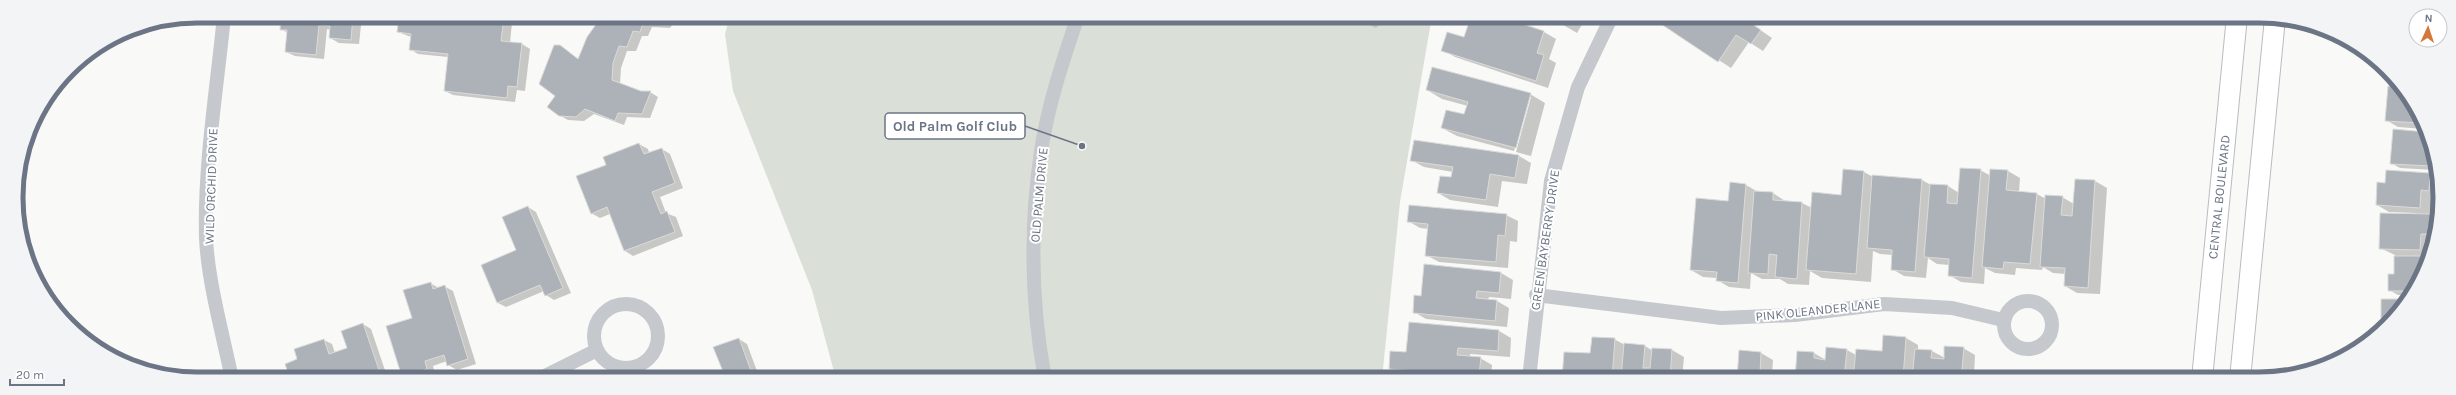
<svg xmlns="http://www.w3.org/2000/svg" width="2456" height="395" viewBox="0 0 2456 395" font-family="Karla,sans-serif">
	<style>
		.green { fill: #dae0d8 }
		.water { fill: #c0c7cc }
		.shadow { fill: #0003 }
		.building { fill: #adb2b9; stroke: #dbdbd9 }
		.lines { fill: none; stroke-linecap: round; stroke-linejoin: round }
		.secondary-casing { stroke: #b8bbc0; stroke-width: 22 }
		.street { stroke: #c5c8cc; stroke-width: 14 }
		.secondary { stroke: #fff; stroke-width: 20 }
		.labels { text-anchor: middle; dominant-baseline: central; stroke-width: 4; stroke-linejoin: round; paint-order: stroke }
		.street-label { font-size: 13px; fill: #6b7585; stroke: #fff }
		.rim { fill: none; stroke: #6b7585; stroke-width: 5 }
		.leader { fill: none; stroke: #6b7585; stroke-width: 1.5 }
		.callout-dot { fill: #6b7585; stroke: #fff; stroke-width: 1.5 }
		.callout { fill: #fff; stroke: #6b7585; stroke-width: 1.5 }
		.callout-label { font-size: 14px; text-anchor: middle; font-weight: bold; fill: #6b7585 }
	</style>
	<rect width="100%" height="100%" fill="#f9f9f7"/>
	<path class="green" d="M 730,16 L 1432,16 L 1400,202 L 1382,379 L 836,379 L 812,290 L 733,91 L 725,34 Z"/>
	<path class="water" d="M 1360,16 L 1390,16 L 1376,28 L 1366,23 Z"/>
	<g class="shadow">
		<path d="M 282,16 L 362,16 L 359,44 L 339,43 L 330,38 L 331,30 L 327,29 L 324,59 L 295,56 L 286,52 L 288,33 L 281,29 Z"/>
		<path d="M 386,16 L 483,16 L 504,18 L 512,23 L 510,43 L 522,44 L 530,49 L 525,91 L 517,90 L 515,102 L 453,95 L 445,91 L 448,57 L 418,54 L 410,49 L 411,37 L 398,32 L 400,19 Z"/>
		<path d="M 604,16 L 679,16 L 670,28 L 652,27 L 648,36 L 642,36 L 636,51 L 627,51 L 621,68 L 620,84 L 641,92 L 650,92 L 658,97 L 650,118 L 627,117 L 624,125 L 594,114 L 584,121 L 568,120 L 559,115 L 556,96 L 560,46 L 579,60 Z"/>
		<path d="M 1494,16 L 1544,32 L 1556,39 L 1549,59 L 1556,63 L 1548,88 L 1455,57 L 1443,50 L 1465,38 Z"/>
		<path d="M 1548,16 L 1587,16 L 1577,33 Z"/>
		<path d="M 1651,16 L 1740,16 L 1772,38 L 1763,51 L 1749,42 L 1731,68 Z"/>
		<path d="M 1763,16 L 1774,16 L 1770,20 Z"/>
		<path d="M 2389,73 L 2395,78 L 2399,85 L 2389,79 Z"/>
		<path d="M 2389,87 L 2401,88 L 2424,129 L 2398,127 L 2386,120 Z"/>
		<path d="M 1427,90 L 1530,94 L 1545,103 L 1531,156 L 1516,152 L 1531,97 L 1529,97 L 1514,151 L 1457,136 L 1442,128 L 1465,116 L 1468,106 L 1442,99 Z"/>
		<path d="M 2393,130 L 2427,133 L 2430,139 L 2434,170 L 2400,168 L 2391,163 Z"/>
		<path d="M 639,144 L 648,149 L 649,153 L 662,149 L 670,154 L 683,188 L 660,197 L 666,213 L 676,217 L 683,236 L 633,256 L 625,251 L 610,214 L 600,218 L 591,213 L 608,165 Z"/>
		<path d="M 1519,156 L 1531,163 L 1527,184 L 1502,181 L 1498,207 L 1450,200 L 1438,193 L 1452,179 L 1453,172 L 1424,167 L 1411,160 Z"/>
		<path d="M 1980,170 L 1991,176 L 1991,170 L 2008,171 L 2020,178 L 2019,192 L 2037,194 L 2046,199 L 2062,197 L 2074,204 L 2076,180 L 2095,181 L 2107,188 L 2100,294 L 2077,293 L 2065,286 L 2066,274 L 2053,273 L 2043,267 L 2042,270 L 2016,268 L 2015,275 L 1995,273 L 1985,268 L 1984,284 L 1961,282 L 1949,275 L 1950,265 L 1937,264 L 1928,258 L 1926,278 L 1904,276 L 1892,269 L 1893,255 L 1880,254 L 1873,251 L 1871,282 L 1822,278 L 1810,271 L 1809,285 L 1788,284 L 1780,279 L 1762,279 L 1751,273 L 1750,289 L 1729,287 L 1717,280 L 1717,278 L 1703,277 L 1691,270 L 1729,202 L 1730,183 L 1746,185 L 1758,192 L 1773,193 L 1785,201 L 1802,203 L 1812,208 L 1842,196 L 1864,172 L 1873,177 L 1922,180 L 1931,185 L 1948,186 L 1959,193 Z"/>
		<path d="M 2387,171 L 2430,174 L 2435,177 L 2438,197 L 2433,196 L 2432,216 L 2437,219 L 2421,278 L 2409,295 L 2398,295 L 2389,290 L 2395,275 L 2395,255 L 2380,248 L 2416,213 L 2389,212 L 2377,205 L 2386,184 Z"/>
		<path d="M 528,207 L 536,212 L 571,293 L 554,300 L 546,295 L 544,291 L 506,307 L 498,303 L 518,250 Z"/>
		<path d="M 1506,215 L 1518,221 L 1517,242 L 1510,241 L 1508,268 L 1439,262 L 1426,255 L 1429,229 L 1420,228 L 1408,221 Z"/>
		<path d="M 1425,265 L 1501,273 L 1513,280 L 1511,299 L 1489,297 L 1488,300 L 1497,301 L 1509,308 L 1507,327 L 1426,319 L 1414,312 L 1422,297 Z"/>
		<path d="M 430,283 L 439,288 L 444,286 L 453,291 L 476,364 L 457,370 L 448,365 L 447,361 L 433,366 L 435,374 L 420,379 L 406,379 L 402,377 L 413,319 Z"/>
		<path d="M 1410,323 L 1499,331 L 1511,338 L 1510,357 L 1470,354 L 1470,357 L 1480,358 L 1492,365 L 1491,379 L 1440,379 L 1402,375 L 1390,368 L 1407,354 Z"/>
		<path d="M 363,324 L 371,329 L 388,379 L 291,379 L 299,360 L 324,340 L 332,344 L 335,353 L 348,348 Z"/>
		<path d="M 1884,336 L 1906,338 L 1918,345 L 1918,350 L 1932,351 L 1945,358 L 1963,348 L 1975,355 L 1974,376 L 1998,379 L 1796,379 L 1814,353 L 1826,360 L 1847,350 L 1856,355 L 1883,352 Z"/>
		<path d="M 739,339 L 747,344 L 760,379 L 713,379 L 725,374 Z"/>
		<path d="M 1614,339 L 1625,345 L 1645,346 L 1653,351 L 1672,350 L 1684,357 L 1682,379 L 1563,379 L 1591,354 Z"/>
		<path d="M 1740,351 L 1761,353 L 1773,360 L 1772,376 L 1788,379 L 1738,379 Z"/>
		<path d="M 2077,374 L 2084,379 L 2050,379 Z"/>
	</g>
	<g class="building">
		<path d="M 281,16 L 353,16 L 351,40 L 329,38 L 330,26 L 319,25 L 316,55 L 285,52 L 287,30 L 280,30 Z"/>
		<path d="M 399,16 L 504,17 L 501,41 L 522,43 L 517,87 L 508,86 L 507,98 L 444,91 L 448,54 L 409,50 L 411,34 L 397,32 Z"/>
		<path d="M 602,16 L 667,16 L 661,24 L 643,23 L 640,32 L 633,31 L 627,47 L 619,46 L 613,63 L 612,80 L 641,91 L 651,91 L 642,114 L 618,113 L 615,121 L 585,109 L 576,117 L 559,116 L 547,107 L 555,96 L 539,84 L 554,45 L 560,45 L 578,59 L 587,37 Z"/>
		<path d="M 1471,16 L 1498,16 L 1544,31 L 1537,53 L 1544,55 L 1536,81 L 1441,51 L 1447,32 L 1464,37 Z"/>
		<path d="M 1546,16 L 1567,16 L 1562,25 Z"/>
		<path d="M 1649,16 L 1740,16 L 1761,30 L 1751,44 L 1736,35 L 1718,62 Z"/>
		<path d="M 1432,67 L 1531,93 L 1516,148 L 1441,128 L 1446,110 L 1464,114 L 1468,102 L 1426,90 Z"/>
		<path d="M 2388,86 L 2400,87 L 2421,123 L 2385,121 Z"/>
		<path d="M 2393,129 L 2426,132 L 2430,139 L 2432,166 L 2390,164 Z"/>
		<path d="M 1414,140 L 1519,155 L 1515,178 L 1490,174 L 1486,200 L 1437,193 L 1440,176 L 1451,177 L 1453,167 L 1410,161 Z"/>
		<path d="M 639,143 L 644,154 L 662,148 L 675,183 L 652,192 L 661,214 L 667,211 L 675,232 L 624,251 L 607,207 L 591,214 L 576,176 L 606,165 L 603,157 Z"/>
		<path d="M 1960,168 L 1981,169 L 1972,278 L 1948,276 L 1949,259 L 1924,257 L 1930,184 L 1948,185 L 1947,203 L 1957,204 Z"/>
		<path d="M 1843,169 L 1864,171 L 1856,274 L 1806,270 L 1812,192 L 1841,195 Z"/>
		<path d="M 1990,169 L 2008,170 L 2006,190 L 2037,193 L 2030,264 L 2004,262 L 2003,269 L 1982,267 Z"/>
		<path d="M 2386,170 L 2430,173 L 2429,191 L 2421,190 L 2420,208 L 2376,205 L 2377,182 L 2385,183 Z"/>
		<path d="M 1872,175 L 1922,179 L 1915,272 L 1891,270 L 1892,250 L 1867,248 Z"/>
		<path d="M 2075,179 L 2095,180 L 2088,288 L 2064,286 L 2065,268 L 2040,267 L 2045,195 L 2063,196 L 2061,215 L 2072,216 Z"/>
		<path d="M 1730,182 L 1746,184 L 1738,283 L 1716,281 L 1717,272 L 1690,270 L 1696,198 L 1728,201 Z"/>
		<path d="M 1754,191 L 1773,192 L 1773,200 L 1802,202 L 1797,279 L 1775,277 L 1777,255 L 1769,254 L 1768,274 L 1748,273 Z"/>
		<path d="M 1409,205 L 1507,214 L 1505,236 L 1498,235 L 1496,262 L 1425,256 L 1428,224 L 1407,222 Z"/>
		<path d="M 528,206 L 563,288 L 545,296 L 540,285 L 497,303 L 481,265 L 516,250 L 502,217 Z"/>
		<path d="M 2380,213 L 2431,214 L 2431,234 L 2421,234 L 2420,250 L 2379,249 Z"/>
		<path d="M 2394,256 L 2427,256 L 2421,278 L 2412,291 L 2388,291 L 2388,274 L 2394,274 Z"/>
		<path d="M 1424,264 L 1501,272 L 1499,293 L 1477,291 L 1476,298 L 1497,300 L 1495,321 L 1413,313 L 1414,295 L 1421,296 Z"/>
		<path d="M 431,282 L 433,289 L 445,285 L 468,359 L 447,366 L 444,355 L 425,361 L 427,369 L 402,377 L 386,326 L 412,318 L 403,290 Z"/>
		<path d="M 2381,299 L 2406,299 L 2387,326 L 2381,330 Z"/>
		<path d="M 1409,322 L 1499,330 L 1498,351 L 1458,348 L 1457,355 L 1481,357 L 1479,376 L 1389,369 L 1390,351 L 1406,352 Z"/>
		<path d="M 363,323 L 382,379 L 290,379 L 285,364 L 297,359 L 294,349 L 324,339 L 329,354 L 347,348 L 341,331 Z"/>
		<path d="M 1883,335 L 1906,337 L 1903,379 L 1853,379 L 1856,349 L 1882,351 Z"/>
		<path d="M 1592,337 L 1615,338 L 1612,379 L 1562,379 L 1564,352 L 1590,353 Z"/>
		<path d="M 739,338 L 754,379 L 710,379 L 724,374 L 713,347 Z"/>
		<path d="M 1624,343 L 1645,345 L 1643,368 L 1650,368 L 1652,348 L 1672,349 L 1670,379 L 1621,379 Z"/>
		<path d="M 1944,346 L 1964,347 L 1961,379 L 1912,379 L 1915,349 L 1932,350 L 1931,358 L 1944,359 Z"/>
		<path d="M 1826,347 L 1847,349 L 1844,379 L 1795,379 L 1797,351 L 1814,352 L 1814,358 L 1825,360 Z"/>
		<path d="M 1739,350 L 1761,352 L 1760,374 L 1786,376 L 1786,379 L 1737,379 Z"/>
		<path d="M 2049,371 L 2078,373 L 2077,379 L 2049,379 Z"/>
		<path d="M 1970,375 L 1997,377 L 1997,379 L 1970,379 Z"/>
	</g>
	<g class="lines">
		<g class="secondary-casing">
			<g id="secondary">
				<path d="M 2202,379 L 2237,16"/>
				<path d="M 2240,379 L 2275,18"/>
			</g>
		</g>
		<g class="street">
			<path d="M 224,16 C 217,88 204,165 206,238 C 208,282 223,335 232,379"/>
			<path d="M 1536,295 L 1721,318 L 1795,315 L 1884,304 L 1952,308 L 2003,320"/>
			<circle cx="2028" cy="325" r="24"/>
			<circle cx="626" cy="336" r="32"/>
			<path d="M 539,379 L 597,350"/>
			<path d="M 1045,379 C 1031,304 1030,226 1041,151 C 1048,105 1063,60 1078,16"/>
			<path d="M 1529,379 L 1551,181 L 1578,87 L 1612,16"/>
		</g>
		<use href="#secondary" class="secondary"/>
	</g>
	<g class="labels">
		<g class="street-label">
			<text transform="translate(211 186) rotate(-88)">WILD ORCHID DRIVE</text>
			<text transform="translate(1039 195) rotate(-85)">OLD PALM DRIVE</text>
			<text transform="translate(2219 197) rotate(-84)">CENTRAL BOULEVARD</text>
			<text transform="translate(1545 240) rotate(-82)">GREEN BAYBERRY DRIVE</text>
			<text transform="translate(1818 310) rotate(-6)">PINK OLEANDER LANE</text>
		</g>
	</g>
	<path d="M0 0H2456V395H0ZM197 23H2259A174 174 0 0 1 2433 197V198A174 174 0 0 1 2259 372H197A174 174 0 0 1 23 198V197A174 174 0 0 1 197 23Z" fill="#f3f4f5" fill-rule="evenodd"/>
	<path class="rim" d="M197 23H2259A174 174 0 0 1 2433 197V198A174 174 0 0 1 2259 372H197A174 174 0 0 1 23 198V197A174 174 0 0 1 197 23Z"/>
	<path class="leader" d="M1082 146L1025 126"/>
	<circle class="callout-dot" cx="1082" cy="146" r="4"/>
	<rect class="callout" x="885" y="113" width="140" height="26" rx="4"/>
	<g class="callout-label">
		<text x="955" y="131">Old Palm Golf Club</text>
	</g>
	<g transform="translate(2428 28) rotate(3)"><circle r="19" fill="#ffffff" stroke="#c4c8ce"/>
	<path d="M0-3L7 15L0 10L-7 15Z" fill="#d5773b"/>
	<text y="-6" font-size="11" font-weight="bold" text-anchor="middle" fill="#6b7585">N</text>
	</g>
	<path d="M10 379v6h54v-6" fill="none" stroke="#6b7585" stroke-width="2"/>
	<text x="16" y="379" font-size="12" fill="#6b7585" stroke="#ffffff" stroke-width="3" paint-order="stroke">20 m</text>
</svg>
